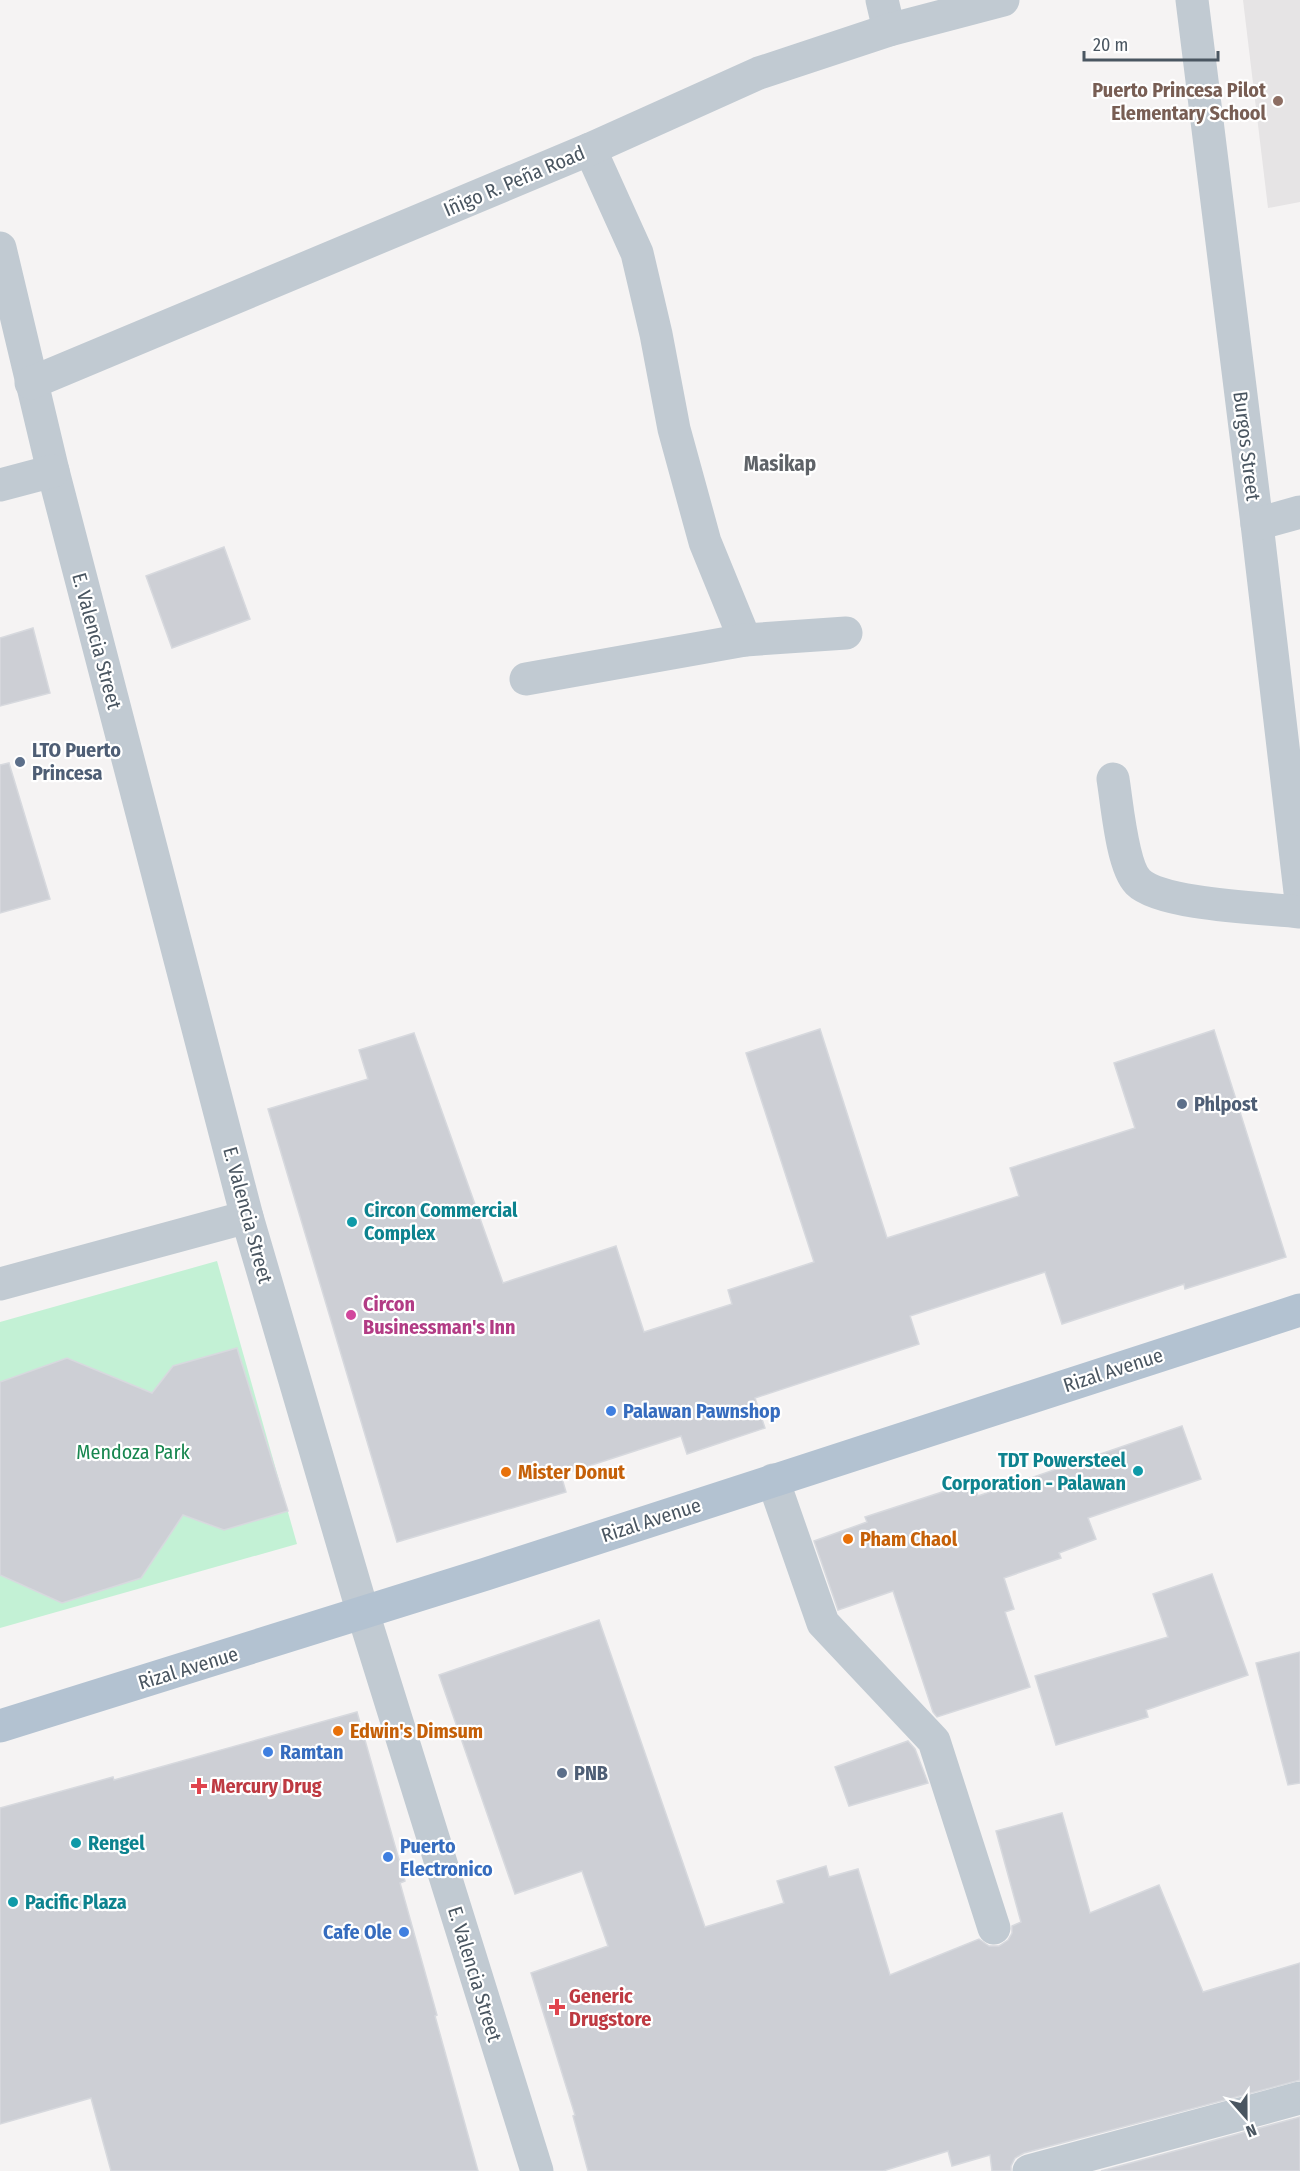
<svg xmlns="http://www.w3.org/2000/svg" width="1300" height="2171" viewBox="0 0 1300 2171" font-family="'Fira Sans Condensed',sans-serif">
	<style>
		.education { fill: #e6e4e5 }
		.green { fill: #c3f1d5 }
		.building { fill: #cdcfd5; stroke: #d7d9de; stroke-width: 1.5 }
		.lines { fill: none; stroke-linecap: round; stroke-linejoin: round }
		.minor { stroke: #c1cad2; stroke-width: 33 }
		.major { stroke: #b3c2d1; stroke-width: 33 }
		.education-dot { fill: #8d6e63; stroke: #fff; stroke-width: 2 }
		.service-dot { fill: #5c6f8a; stroke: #fff; stroke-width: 2 }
		.culture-dot { fill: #0f9aa8; stroke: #fff; stroke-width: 2 }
		.hotel-dot { fill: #d1479c; stroke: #fff; stroke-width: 2 }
		.shop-dot { fill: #3f7fe0; stroke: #fff; stroke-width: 2 }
		.food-dot { fill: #e8710a; stroke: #fff; stroke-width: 2 }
		.health-dot { fill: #e0444e; stroke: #fff; stroke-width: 2 }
		.labels { text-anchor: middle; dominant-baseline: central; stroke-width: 4.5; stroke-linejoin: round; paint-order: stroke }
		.education-label { font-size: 20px; font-weight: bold; fill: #785e54; stroke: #fff; text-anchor: end }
		.street-label { font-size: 20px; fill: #4a5661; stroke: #fff }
		.service-label { font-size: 20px; font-weight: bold; fill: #4e5e75; stroke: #fff; text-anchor: start }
		.culture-label { font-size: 20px; font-weight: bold; fill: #0d838f; stroke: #fff; text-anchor: start }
		.hotel-label { font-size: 20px; font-weight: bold; fill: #b23c85; stroke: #fff; text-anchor: start }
		.shop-label { font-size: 20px; font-weight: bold; fill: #366cbe; stroke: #fff; text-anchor: start }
		.park-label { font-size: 20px; fill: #17864f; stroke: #fff }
		.food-label { font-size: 20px; font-weight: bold; fill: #c56008; stroke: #fff; text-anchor: start }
		.health-label { font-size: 20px; font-weight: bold; fill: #be3a42; stroke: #fff; text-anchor: start }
		.neighbourhood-label { font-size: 21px; font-weight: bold; fill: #5f6368; stroke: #fff }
	</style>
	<rect width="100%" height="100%" fill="#f5f3f3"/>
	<path class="education" d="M 1243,0 L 1300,0 L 1300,202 L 1268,208 Z"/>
	<path class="green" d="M 217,1261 L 297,1544 L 0,1628 L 0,1322 Z"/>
	<g class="building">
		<path d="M 224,547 L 250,619 L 172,648 L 146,576 Z"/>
		<path d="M 33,628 L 50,693 L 0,706 L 0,638 Z"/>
		<path d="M 9,763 L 50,899 L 0,913 L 0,765 Z"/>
		<path d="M 820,1029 L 887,1238 L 1019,1196 L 1010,1168 L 1135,1128 L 1114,1063 L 1214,1030 L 1286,1257 L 1185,1289 L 1184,1284 L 1062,1324 L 1045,1272 L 910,1316 L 919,1344 L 755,1398 L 765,1428 L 687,1454 L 681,1436 L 561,1475 L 566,1492 L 397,1542 L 268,1109 L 368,1079 L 359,1050 L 414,1033 L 503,1283 L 616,1246 L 644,1332 L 732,1304 L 728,1290 L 814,1262 L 746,1053 Z"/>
		<path d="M 237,1348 L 288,1511 L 224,1530 L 183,1515 L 141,1578 L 62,1603 L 0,1575 L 0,1382 L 67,1358 L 152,1393 L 173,1366 Z"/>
		<path d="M 1182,1426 L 1201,1479 L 1088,1518 L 1096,1539 L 1059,1553 L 1061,1558 L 1004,1578 L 1014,1609 L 1005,1612 L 1030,1687 L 937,1717 L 933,1712 L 893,1591 L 838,1610 L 814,1541 L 867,1522 L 865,1517 L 973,1482 L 978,1496 Z"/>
		<path d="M 1212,1574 L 1248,1675 L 1146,1710 L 1148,1717 L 1056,1745 L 1035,1676 L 1168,1637 L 1153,1594 Z"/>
		<path d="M 599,1620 L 705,1927 L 784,1903 L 777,1881 L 826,1866 L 829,1877 L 858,1869 L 890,1975 L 979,1939 L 989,1946 L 999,1946 L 1008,1940 L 1012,1933 L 1012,1926 L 1021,1922 L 996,1831 L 1062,1813 L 1090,1913 L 1159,1885 L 1203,1992 L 1300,1963 L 1300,2080 L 1024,2153 L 1015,2158 L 1011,2166 L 1011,2171 L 992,2171 L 990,2155 L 952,2166 L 948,2151 L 883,2171 L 588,2171 L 573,2116 L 575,2115 L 531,1973 L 608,1946 L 582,1871 L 515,1894 L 439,1675 Z"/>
		<path d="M 1300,1652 L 1300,1783 L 1288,1785 L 1256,1663 Z"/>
		<path d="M 357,1712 L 405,1881 L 400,1883 L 437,2015 L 435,2016 L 478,2171 L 111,2171 L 91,2098 L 0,2124 L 0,1808 L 113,1777 L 114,1780 Z"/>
		<path d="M 908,1741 L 915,1749 L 928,1783 L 849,1806 L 835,1767 Z"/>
		<path d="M 1300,2117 L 1300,2171 L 1101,2171 Z"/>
	</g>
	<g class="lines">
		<g class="minor">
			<path d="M 882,0 L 889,30"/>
			<path d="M 1192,0 L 1257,524 L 1300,892"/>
			<path d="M 590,149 L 637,253 L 656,334 L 674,429 L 705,542 L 745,640"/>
			<path d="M 0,248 L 53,471 L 247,1217 L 363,1613 L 537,2171"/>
			<path d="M 31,383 L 590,149 L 759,73 L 889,30 L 1003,0"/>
			<path d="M 0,485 L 53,471"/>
			<path d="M 1257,524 L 1300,512"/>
			<path d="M 526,679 L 745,640 L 846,633"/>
			<path d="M 1113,779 C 1117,803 1122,866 1138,882 C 1161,905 1265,908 1300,912"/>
			<path d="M 0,1284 L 247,1217"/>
			<path d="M 773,1480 L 823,1623 L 934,1741 L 994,1928"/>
			<path d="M 1029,2171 L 1300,2098"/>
		</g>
		<path class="major" d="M 0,1726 L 486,1574 L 1300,1310"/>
	</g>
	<circle class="education-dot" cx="1278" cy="101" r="6"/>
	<g class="service-dot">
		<circle cx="20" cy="762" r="6"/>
		<circle cx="1182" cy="1104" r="6"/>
		<circle cx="562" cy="1773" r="6"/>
	</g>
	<g class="culture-dot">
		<circle cx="352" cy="1222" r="6"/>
		<circle cx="1138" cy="1471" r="6"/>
		<circle cx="76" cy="1843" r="6"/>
		<circle cx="13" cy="1902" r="6"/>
	</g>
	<circle class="hotel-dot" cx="351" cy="1315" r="6"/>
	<g class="shop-dot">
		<circle cx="611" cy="1411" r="6"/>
		<circle cx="268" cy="1752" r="6"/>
		<circle cx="388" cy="1857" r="6"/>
		<circle cx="404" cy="1932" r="6"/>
	</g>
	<g class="food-dot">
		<circle cx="506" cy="1472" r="6"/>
		<circle cx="848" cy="1539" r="6"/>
		<circle cx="338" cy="1731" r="6"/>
	</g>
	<g class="health-dot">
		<path d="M196 1777h6v6h6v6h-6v6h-6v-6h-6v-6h6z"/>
		<path d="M554 1998h6v6h6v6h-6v6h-6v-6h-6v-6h6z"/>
	</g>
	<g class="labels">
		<g class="education-label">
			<text x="1266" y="90">Puerto Princesa Pilot<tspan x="1266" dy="23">Elementary School</tspan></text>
		</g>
		<g class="street-label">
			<text transform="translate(514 181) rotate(-23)">Iñigo R. Peña Road</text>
			<text transform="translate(1247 446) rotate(83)">Burgos Street</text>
			<text transform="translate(97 641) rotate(75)">E. Valencia Street</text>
			<text transform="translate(248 1215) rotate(75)">E. Valencia Street</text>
			<text transform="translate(1113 1370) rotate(-18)">Rizal Avenue</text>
			<text transform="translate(651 1520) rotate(-18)">Rizal Avenue</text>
			<text transform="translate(188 1668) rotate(-17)">Rizal Avenue</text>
			<text transform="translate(475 1974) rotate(73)">E. Valencia Street</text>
		</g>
		<g class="service-label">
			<text x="32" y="750">LTO Puerto<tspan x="32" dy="23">Princesa</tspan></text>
			<text x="1194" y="1104">Phlpost</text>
			<text x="574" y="1773">PNB</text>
		</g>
		<g class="culture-label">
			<text x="364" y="1210">Circon Commercial<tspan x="364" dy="23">Complex</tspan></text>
			<text x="1126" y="1460" text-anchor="end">TDT Powersteel<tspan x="1126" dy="23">Corporation - Palawan</tspan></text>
			<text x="88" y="1843">Rengel</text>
			<text x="25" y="1902">Pacific Plaza</text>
		</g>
		<g class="hotel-label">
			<text x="363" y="1304">Circon<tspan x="363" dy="23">Businessman's Inn</tspan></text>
		</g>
		<g class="shop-label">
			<text x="623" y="1411">Palawan Pawnshop</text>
			<text x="280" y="1752">Ramtan</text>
			<text x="400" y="1846">Puerto<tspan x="400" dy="23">Electronico</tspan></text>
			<text x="392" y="1932" text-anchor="end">Cafe Ole</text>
		</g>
		<g class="park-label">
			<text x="133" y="1452">Mendoza Park</text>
		</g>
		<g class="food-label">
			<text x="518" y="1472">Mister Donut</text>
			<text x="860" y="1539">Pham Chaol</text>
			<text x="350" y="1731">Edwin's Dimsum</text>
		</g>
		<g class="health-label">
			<text x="211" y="1786">Mercury Drug</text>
			<text x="569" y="1996">Generic<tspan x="569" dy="23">Drugstore</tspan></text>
		</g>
		<g class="neighbourhood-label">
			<text x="780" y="464">Masikap</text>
		</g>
	</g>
	<g transform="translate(1246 2117) rotate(159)" stroke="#ffffff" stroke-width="4.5" paint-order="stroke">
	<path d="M0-4.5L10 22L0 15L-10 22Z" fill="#4a5661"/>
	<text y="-9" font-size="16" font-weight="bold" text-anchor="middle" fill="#4a5661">N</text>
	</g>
	<path d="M1084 51v9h134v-9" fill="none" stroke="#4a5661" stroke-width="3"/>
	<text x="1093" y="51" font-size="18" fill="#4a5661" stroke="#ffffff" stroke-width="4.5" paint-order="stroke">20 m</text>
</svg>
